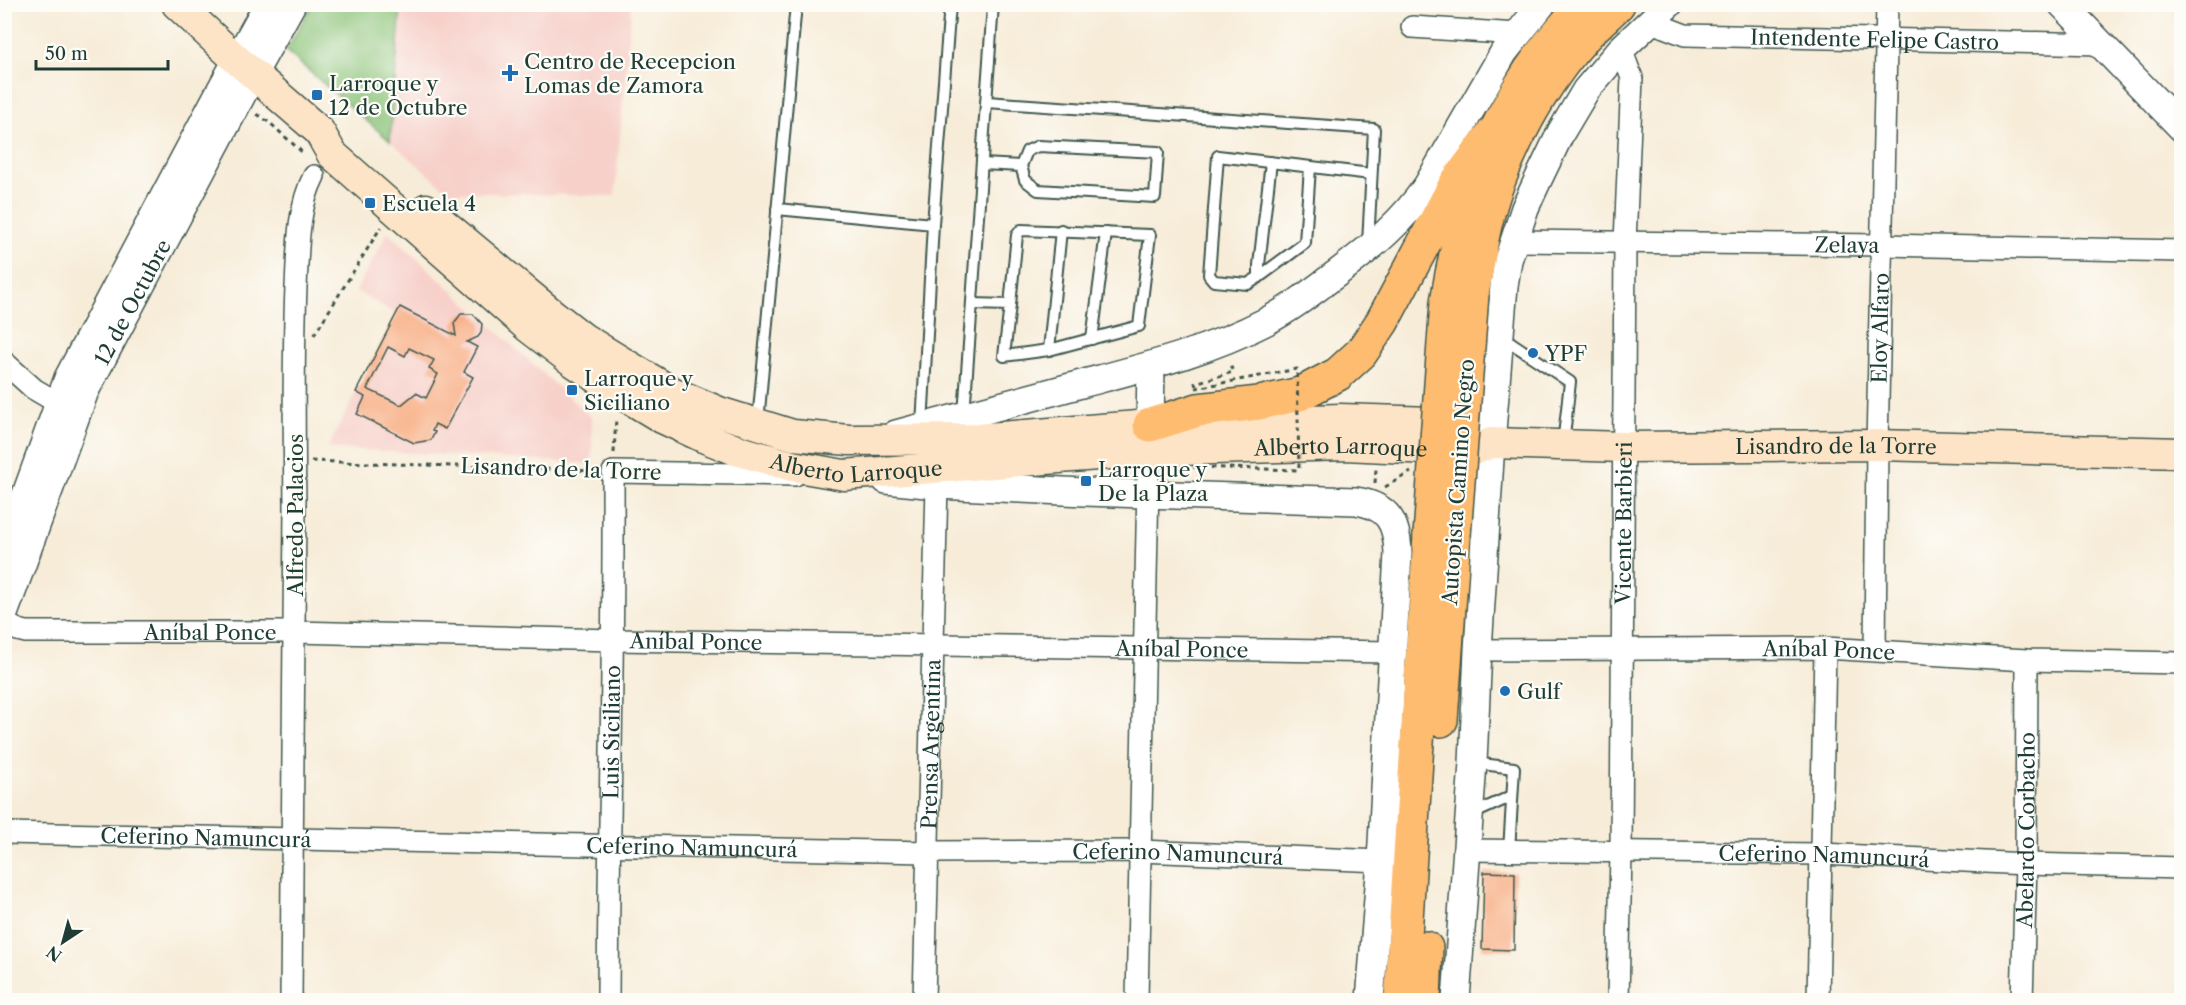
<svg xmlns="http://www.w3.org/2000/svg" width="2186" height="1005" viewBox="0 0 2186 1005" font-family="'Libre Caslon Text',serif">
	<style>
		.built { fill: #f7d0ca }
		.green { fill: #8ac378; stroke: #548056; stroke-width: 1.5 }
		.building { fill: #f8ad83; fill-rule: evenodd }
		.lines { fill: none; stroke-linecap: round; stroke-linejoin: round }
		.service-casing { stroke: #3f574d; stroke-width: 14 }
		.minor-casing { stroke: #3f574d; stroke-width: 24 }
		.tertiary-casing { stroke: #3f574d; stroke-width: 30 }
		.secondary-casing { stroke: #3f574d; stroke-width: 33 }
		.motorway-casing { stroke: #3f574d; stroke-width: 36 }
		.path { stroke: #3f574d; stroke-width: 3; stroke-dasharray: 4.5 4.5; stroke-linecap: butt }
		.service { stroke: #fff; stroke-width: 10 }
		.minor { stroke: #fff; stroke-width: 21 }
		.tertiary { stroke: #fff; stroke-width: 27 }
		.secondary { stroke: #fee4c6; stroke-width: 30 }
		.motorway { stroke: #fdbc70; stroke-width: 33 }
		.motorway-bridge-casing { stroke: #3f574d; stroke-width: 36; stroke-linecap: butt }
		.path-bridge { stroke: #3f574d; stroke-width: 3; stroke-dasharray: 4.5 4.5; stroke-linecap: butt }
		.motorway-bridge { stroke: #fdbc70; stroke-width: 33 }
		.poi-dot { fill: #1f6fb2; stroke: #fdfcf7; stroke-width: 2 }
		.labels { text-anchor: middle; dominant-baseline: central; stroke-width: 4.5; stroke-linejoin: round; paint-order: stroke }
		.street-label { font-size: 21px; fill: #1f3d34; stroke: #fdfcf7 }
		.poi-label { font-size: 21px; fill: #1f3d34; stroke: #fdfcf7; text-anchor: start }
	</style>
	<rect width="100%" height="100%" fill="#fdfcf7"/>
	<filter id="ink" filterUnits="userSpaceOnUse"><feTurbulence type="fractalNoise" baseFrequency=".0167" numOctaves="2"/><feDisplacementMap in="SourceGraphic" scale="12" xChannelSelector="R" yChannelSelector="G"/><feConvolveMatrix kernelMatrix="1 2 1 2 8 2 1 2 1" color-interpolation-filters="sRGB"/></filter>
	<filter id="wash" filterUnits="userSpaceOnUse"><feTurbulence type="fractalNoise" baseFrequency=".008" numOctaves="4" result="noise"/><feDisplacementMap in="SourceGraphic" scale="24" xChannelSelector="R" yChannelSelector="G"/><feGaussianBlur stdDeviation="1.35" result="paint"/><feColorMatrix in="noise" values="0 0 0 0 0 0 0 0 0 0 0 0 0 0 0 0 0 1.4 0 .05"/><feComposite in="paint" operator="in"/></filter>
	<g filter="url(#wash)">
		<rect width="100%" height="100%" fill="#f7ecd8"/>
		<g class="built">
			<path d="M 401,5 L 631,5 L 615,196 L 449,192 L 390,141 Z"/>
			<path d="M 388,232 L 592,418 L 592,464 L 328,448 L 396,314 L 356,291 Z"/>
		</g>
		<path class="green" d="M 312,5 L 401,5 L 390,141 L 286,51 Z"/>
		<g id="blocks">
			<g class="building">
				<path d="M 400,307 L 456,336 L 454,323 L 461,314 L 473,314 L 482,324 L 481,333 L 478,337 L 467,342 L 477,347 L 464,372 L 473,377 L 445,429 L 435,424 L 432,431 L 435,432 L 431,440 L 414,443 L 357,414 L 365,397 L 356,392 ZM 388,347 L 405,356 L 409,348 L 434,360 L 429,369 L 438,374 L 426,398 L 416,393 L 401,405 L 367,389 Z"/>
				<path d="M 1484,872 L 1515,873 L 1514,950 L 1482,949 Z"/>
			</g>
		</g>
	</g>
	<g filter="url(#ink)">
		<use href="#blocks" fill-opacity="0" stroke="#3f574d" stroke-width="1.5"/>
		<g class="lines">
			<g class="service-casing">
				<g id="service">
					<path d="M 987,102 L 1374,129 L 1368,244"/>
					<path d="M 1271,162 L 1259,265 L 1259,277 L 1248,284 L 1214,281 L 1209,275 L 1218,156 L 1371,174"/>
					<path d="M 982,164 L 1021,166 L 1025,180 L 1038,190 L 1155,197 L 1158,152 L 1038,146 L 1027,151 L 1021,166"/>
					<path d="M 777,209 L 933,224"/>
					<path d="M 1259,277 L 1305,243 L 1310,167"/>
					<path d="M 972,304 L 1010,305 L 1004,356 L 1049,350 L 1139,326 L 1150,235 L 1021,230 L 1017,235 L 1010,305"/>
					<path d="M 1501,336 L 1570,382 L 1563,445"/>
					<path d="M 1092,339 L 1106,233"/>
					<path d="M 1049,350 L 1061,230"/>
					<path d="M 964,415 L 993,4"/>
					<path d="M 758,422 L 796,4"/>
					<path d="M 922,426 L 933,224 L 950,4"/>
					<path d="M 1474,763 L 1514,768 L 1509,851"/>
					<path d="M 1470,815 L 1512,796"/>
				</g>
			</g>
			<g class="minor-casing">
				<g id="minor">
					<path id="s1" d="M 1653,19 L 1659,25 L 1685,35 L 2101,44"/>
					<path d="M 1412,27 L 1517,34"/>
					<path id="s2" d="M 1514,241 L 1882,245 L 2182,251"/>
					<path d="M 4,362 L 34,389 L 70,410"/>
					<path id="s3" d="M 4,623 L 18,630 L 26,632 L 295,632 L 614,640 L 1392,652"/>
					<path id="s4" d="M 1478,650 L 1825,648 L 2027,660 L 2182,663"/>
					<path id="s5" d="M 1875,650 L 1877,445 L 1887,4"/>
					<path id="s6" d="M 4,833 L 927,852 L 1140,851 L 1381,861"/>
					<path id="s7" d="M 1467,850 L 1822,854 L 2026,864 L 2182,868"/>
					<path d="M 291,1000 C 293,835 295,670 295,505 C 294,432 293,360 296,287 C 298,250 297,209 314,176"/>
					<path id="s8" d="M 608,1000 C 609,824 614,648 613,472 L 795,475"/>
					<path id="s9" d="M 924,1000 L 937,485"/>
					<path d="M 1137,1000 L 1149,437"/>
					<path id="s10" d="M 1618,1000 L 1621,852 L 1625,242 L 1632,78 L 1621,49"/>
					<path d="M 1818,1000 L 1825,648"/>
					<path id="s11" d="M 2022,1000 L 2026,864 L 2027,660"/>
				</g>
			</g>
			<g class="tertiary-casing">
				<g id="tertiary">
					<path d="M 2062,4 L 2182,128"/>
					<path d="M 1150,425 L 1151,366"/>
					<path d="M 896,434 C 959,417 1022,400 1085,383 C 1145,367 1209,351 1265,322 C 1292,308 1316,289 1340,271 C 1374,245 1403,221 1427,186 L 1504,52 L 1542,4"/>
					<path d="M 886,480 L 937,485 L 1085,492 L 1356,501 C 1388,506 1397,522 1398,553 L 1381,861 L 1370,1000"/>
					<path d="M 4,555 L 68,378 L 221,89 L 268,4"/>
					<path id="s12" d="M 4,614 L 85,391 L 253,74 L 292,4"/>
					<path d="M 1456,1000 L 1473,763 L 1478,650 L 1491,443 L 1504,286 L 1508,260 L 1525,208 L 1536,184 L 1561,132 L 1586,90 L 1621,49 L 1669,4"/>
				</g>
			</g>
			<g class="secondary-casing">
				<g id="secondary">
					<path id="s13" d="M 177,4 L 237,60 L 319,131 L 332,154 L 528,327 L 571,360 L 617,391 L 662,418 L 703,437 L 736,450 L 792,466 L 844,475 L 1149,451 L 1345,445 L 1471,451 L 1491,443 L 1624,447 L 1877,445 L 2182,453"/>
					<path d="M 426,209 L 551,313 L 583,338 L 622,362 L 672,392 L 719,412 L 793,435 L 849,440 L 975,439 L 1150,425 L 1341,419 L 1463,423"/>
				</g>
			</g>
			<g class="motorway-casing">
				<g id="motorway">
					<path d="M 1472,294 C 1479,256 1484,218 1498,182 C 1518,130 1547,78 1585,36 C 1595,25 1607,15 1618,4"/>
					<path d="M 1447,302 C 1466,186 1500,89 1585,4"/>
					<path d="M 1150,425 L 1198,410 L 1259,403 L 1300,394 L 1338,374 L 1361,353 L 1382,322 L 1456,183 L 1494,132"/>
					<path d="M 1441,720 L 1454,536"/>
					<path d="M 1401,1000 L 1430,535"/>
					<path d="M 1424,1000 L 1426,948"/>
				</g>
			</g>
			<g class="path">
				<path d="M 257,114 L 270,123 L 304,154"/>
				<path d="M 314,335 L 381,227"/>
				<path d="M 1196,386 L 1195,383 L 1233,372 L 1229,362"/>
				<path d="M 614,453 L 616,418"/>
				<path d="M 311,461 L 596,471"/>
				<path d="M 1375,483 L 1376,469"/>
				<path d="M 1385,487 L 1411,472"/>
			</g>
			<use href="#service" class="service"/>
			<use href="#minor" class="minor"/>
			<use href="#tertiary" class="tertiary"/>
			<use href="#secondary" class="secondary"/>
			<use href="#motorway" class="motorway"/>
			<g class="motorway-bridge-casing">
				<g id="motorway-bridge">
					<path d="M 1430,535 L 1447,302"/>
					<path d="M 1454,536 L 1472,294"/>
				</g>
			</g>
			<path class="path-bridge" d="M 1193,467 L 1299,470 L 1297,369 L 1196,388"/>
			<use href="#motorway-bridge" class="motorway-bridge"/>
		</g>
	</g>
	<g class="poi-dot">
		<path d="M507 64h6v6h6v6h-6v6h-6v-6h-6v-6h6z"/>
		<rect x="311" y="89" width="12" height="12" rx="3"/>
		<rect x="364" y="197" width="12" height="12" rx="3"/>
		<circle cx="1533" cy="353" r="6"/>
		<rect x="566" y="384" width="12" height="12" rx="3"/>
		<rect x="1080" y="475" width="12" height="12" rx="3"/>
		<circle cx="1505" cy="691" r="6"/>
	</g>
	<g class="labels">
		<g class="street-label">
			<text stroke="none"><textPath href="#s1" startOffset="226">Intendente Felipe Castro</textPath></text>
			<text stroke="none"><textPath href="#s2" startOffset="333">Zelaya</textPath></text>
			<text stroke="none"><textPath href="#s12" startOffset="338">12 de Octubre</textPath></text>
			<text stroke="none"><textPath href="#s5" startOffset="322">Eloy Alfaro</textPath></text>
			<text stroke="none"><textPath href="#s13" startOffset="1827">Lisandro de la Torre</textPath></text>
			<text stroke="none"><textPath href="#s13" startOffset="1330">Alberto Larroque</textPath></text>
			<text stroke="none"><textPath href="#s13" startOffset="844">Alberto Larroque</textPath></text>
			<text transform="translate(561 469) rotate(2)">Lisandro de la Torre</text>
			<text transform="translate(1458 482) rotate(-86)">Autopista Camino Negro</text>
			<text transform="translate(295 515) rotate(-90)">Alfredo Palacios</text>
			<text stroke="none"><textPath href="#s10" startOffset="477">Vicente Barbieri</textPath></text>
			<text stroke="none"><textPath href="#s3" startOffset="208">Aníbal Ponce</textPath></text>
			<text stroke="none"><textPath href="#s3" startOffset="694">Aníbal Ponce</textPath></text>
			<text stroke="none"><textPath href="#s3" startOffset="1180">Aníbal Ponce</textPath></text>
			<text stroke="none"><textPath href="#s4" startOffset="351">Aníbal Ponce</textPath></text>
			<text stroke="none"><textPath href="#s8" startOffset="268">Luis Siciliano</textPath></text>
			<text stroke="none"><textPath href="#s9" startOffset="256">Prensa Argentina</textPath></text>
			<text stroke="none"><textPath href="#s11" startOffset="170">Abelardo Corbacho</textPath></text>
			<text stroke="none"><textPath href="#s6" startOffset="202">Ceferino Namuncurá</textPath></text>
			<text stroke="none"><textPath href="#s6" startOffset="688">Ceferino Namuncurá</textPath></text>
			<text stroke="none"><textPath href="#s6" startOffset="1174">Ceferino Namuncurá</textPath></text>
			<text stroke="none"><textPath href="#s7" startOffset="357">Ceferino Namuncurá</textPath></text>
		</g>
		<g class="poi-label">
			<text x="524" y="61">Centro de Recepcion<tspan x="524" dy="24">Lomas de Zamora</tspan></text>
			<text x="329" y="83">Larroque y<tspan x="329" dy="24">12 de Octubre</tspan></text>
			<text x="382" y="203">Escuela 4</text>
			<text x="1545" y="353">YPF</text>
			<text x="584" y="378">Larroque y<tspan x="584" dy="24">Siciliano</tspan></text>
			<text x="1098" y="469">Larroque y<tspan x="1098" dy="24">De la Plaza</tspan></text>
			<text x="1517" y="691">Gulf</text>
		</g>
	</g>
	<rect width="2186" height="1005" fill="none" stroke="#fdfcf7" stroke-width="24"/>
	<g transform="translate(63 942) rotate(216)" stroke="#fdfcf7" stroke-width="4.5" paint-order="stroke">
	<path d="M0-4.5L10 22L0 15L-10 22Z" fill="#1f3d34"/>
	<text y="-9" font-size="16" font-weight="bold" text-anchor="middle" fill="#1f3d34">N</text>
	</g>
	<path d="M36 60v9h132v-9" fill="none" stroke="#1f3d34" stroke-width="3"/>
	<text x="45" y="60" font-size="18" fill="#1f3d34" stroke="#fdfcf7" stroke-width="4.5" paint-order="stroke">50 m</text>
</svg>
